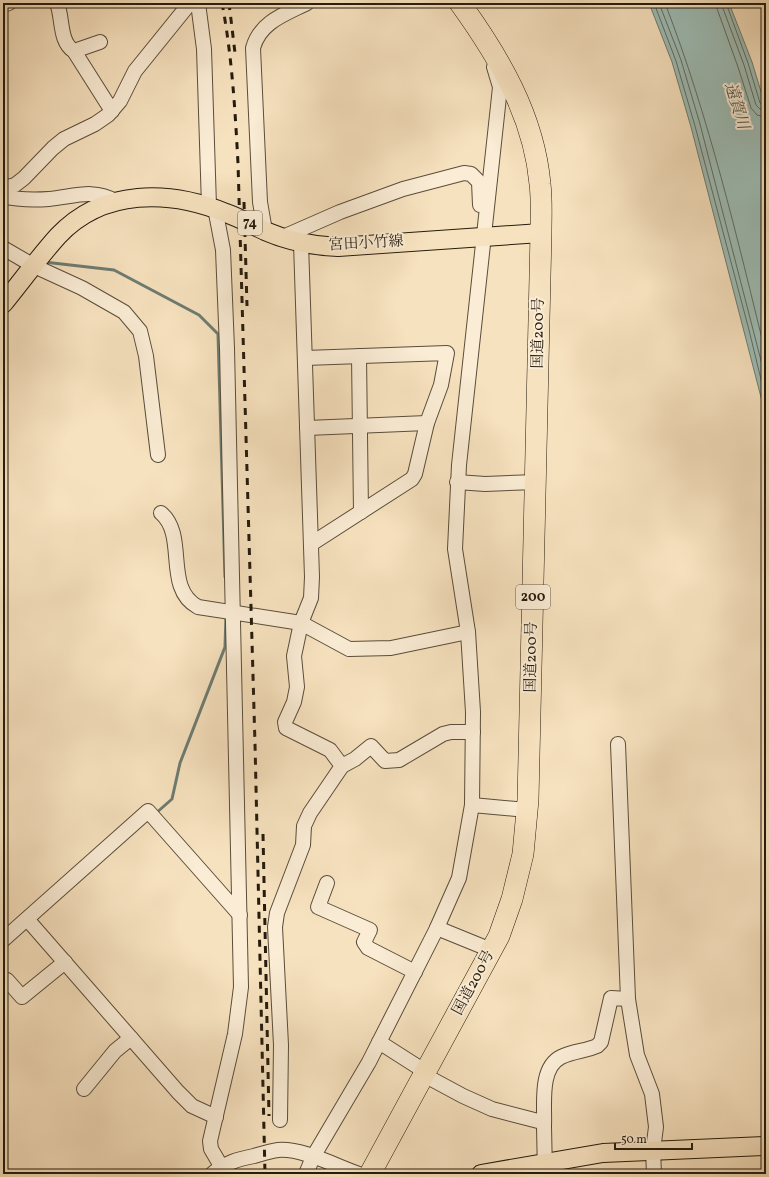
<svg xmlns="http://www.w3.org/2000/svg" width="769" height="1177" viewBox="0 0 769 1177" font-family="Vollkorn,'Noto Serif JP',serif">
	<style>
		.water { fill: #9dbdb6; stroke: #6d7c72 }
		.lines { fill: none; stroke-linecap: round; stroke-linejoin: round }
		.shore { stroke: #616c62; stroke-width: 1 }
		.stream { stroke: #6d7c72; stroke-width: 3 }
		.minor-casing { stroke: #5a4d3a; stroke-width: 16 }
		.major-casing { stroke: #251b0d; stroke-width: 20 }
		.highway-casing { stroke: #251b0d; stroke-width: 22 }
		.minor { stroke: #faecd5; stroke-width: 14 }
		.major { stroke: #f7e2bf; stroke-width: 18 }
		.highway { stroke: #f7e2bf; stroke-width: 21 }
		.rail { stroke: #251b0d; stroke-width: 3; stroke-dasharray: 7 7; stroke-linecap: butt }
		.labels { text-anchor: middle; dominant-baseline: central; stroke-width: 4; stroke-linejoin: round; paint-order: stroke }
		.shield { fill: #faecd5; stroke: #655a49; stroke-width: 1 }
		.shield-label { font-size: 14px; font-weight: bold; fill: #251b0d }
		.street-label { font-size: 15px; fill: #251b0d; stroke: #faecd5 }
		.water-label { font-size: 16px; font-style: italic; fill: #4f5448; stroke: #faecd5 }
	</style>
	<rect width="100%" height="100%" fill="#f7e2bf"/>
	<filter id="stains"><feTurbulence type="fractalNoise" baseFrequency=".005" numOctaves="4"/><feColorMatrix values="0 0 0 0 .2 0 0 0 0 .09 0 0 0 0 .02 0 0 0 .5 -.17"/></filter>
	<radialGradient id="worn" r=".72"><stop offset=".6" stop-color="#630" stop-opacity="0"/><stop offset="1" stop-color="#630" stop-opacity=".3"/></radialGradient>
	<path class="water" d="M 649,3 L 729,3 L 752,62 L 766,108 L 766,464 C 763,451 766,439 764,426 C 763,417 761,411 762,401 L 691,127 L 672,62 Z"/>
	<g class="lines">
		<g class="shore">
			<path d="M 654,3 L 676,61 L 695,126 L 749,330 L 766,400 L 766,417"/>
			<path d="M 659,3 L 681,60 L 700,124 L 766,380"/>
			<path d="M 665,3 C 709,117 737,237 766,355"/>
			<path d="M 715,3 L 738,67 L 751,108 L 757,115 L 766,117"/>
			<path d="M 721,3 L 744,65 L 756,105 L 760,109 L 766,111"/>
			<path d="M 726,3 L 748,63 L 760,103 L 766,106"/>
		</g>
		<g class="stream">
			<path d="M 44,262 L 114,270 L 199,315 L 218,334 L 225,577"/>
			<path d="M 155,814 L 172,799 L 180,763 L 225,647 L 226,614"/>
		</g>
		<g class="minor-casing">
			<g id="minor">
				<path d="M 57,3 C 63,18 59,42 74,51 L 100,42"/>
				<path d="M 198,3 L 204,49 L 209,206"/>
				<path d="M 3,5 L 9,3"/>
				<path d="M 74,51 L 112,111"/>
				<path d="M 3,188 L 15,185 L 24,178 L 53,148 L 64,139 L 95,124 L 108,115 L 120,101 L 135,71 L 190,3"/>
				<path d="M 3,196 C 18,200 34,200 49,199 C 72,197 94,188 115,201"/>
				<path d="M 215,208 L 223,250 L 227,348 L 241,987 L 235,1034 L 210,1141 L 211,1149 L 221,1166"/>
				<path d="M 265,231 L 260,202 L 253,48 C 260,22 285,14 307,3"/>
				<path d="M 283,237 L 340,212 L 403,189 L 464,173 L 471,174 L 479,182 L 480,205"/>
				<path d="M 3,248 L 34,266 L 82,288 L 124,312 L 140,331 L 146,356 L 158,455"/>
				<path d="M 359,356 L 361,512"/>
				<path d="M 305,358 L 447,353 L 441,385 L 427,423 L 415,474 L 412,479 L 311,544"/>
				<path d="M 307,428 L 427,423"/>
				<path d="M 457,482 L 485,484 L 536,482"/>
				<path d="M 161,513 C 188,536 163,588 198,607 L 301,623 L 349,649 L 391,648 L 468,632"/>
				<path d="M 618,744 L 628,999 L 637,1055 L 652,1094 L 656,1127 L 653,1150 L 654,1174"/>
				<path d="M 342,766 L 355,759 L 371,746 L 385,761 L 399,760 L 443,734 L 451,732 L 473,732"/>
				<path d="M 472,805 L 527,810"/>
				<path d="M 327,883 L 318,907 L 370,930 L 364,942 L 368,948 L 415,972"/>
				<path d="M 27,919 L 178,1092 L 192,1106 L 216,1117"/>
				<path d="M 437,928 L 491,950"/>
				<path d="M 3,940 L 148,811 L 240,915"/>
				<path d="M 7,980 L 22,997 L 65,962"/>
				<path d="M 379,1042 L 426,1072"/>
				<path d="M 424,1075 L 463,1096 L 492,1109 L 542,1122 L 544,1126 L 545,1174"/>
				<path d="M 84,1089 L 115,1051 L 131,1038"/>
				<path d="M 280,1120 L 281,1045 L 275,927 L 277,913 L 303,845 L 304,826 L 310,813 L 342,766 L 330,750 L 286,728 L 285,722 L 294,702 L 297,687 L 294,656 L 301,623 L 311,598 L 312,577 L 301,243"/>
				<path d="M 544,1126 C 545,1105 539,1068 561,1057 C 573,1051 586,1051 597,1046 L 601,1042 L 611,998 L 628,999"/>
				<path d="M 212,1174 C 225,1163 238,1159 254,1156 C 261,1154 270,1151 278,1150 C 302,1148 336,1166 359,1174"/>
				<path d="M 306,1174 L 313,1157 L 369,1062 L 436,930 L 459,878 L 472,805 L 473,712 L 468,632 L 455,549 L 459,465 L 498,106 L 500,87 L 494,67"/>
			</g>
		</g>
		<g class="major-casing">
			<g id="major">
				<path d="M 3,304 C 21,282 39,257 58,236 C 103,188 170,190 226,213 C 240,218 252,225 265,231 C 288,241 313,246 338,247 L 541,233"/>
				<path d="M 481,1174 L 603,1153 L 766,1146"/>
			</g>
		</g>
		<g class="highway-casing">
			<path id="highway" d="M 370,1174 L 499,936 L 512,899 L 523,854 L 528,800 L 541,233 C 541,217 542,200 540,184 C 534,116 499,57 460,3"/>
		</g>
		<use href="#minor" class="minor"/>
		<use href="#major" class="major"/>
		<use href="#highway" class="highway"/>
		<g class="rail">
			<path d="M 222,3 C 232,56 235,109 238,163 L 255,744 L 265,1174"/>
			<path d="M 229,3 L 235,53"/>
			<path d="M 244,202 L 247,306"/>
			<path d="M 263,834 L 269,1116"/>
		</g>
	</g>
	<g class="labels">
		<g class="shield">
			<rect x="238" y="211" width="24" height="24" rx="3"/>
			<rect x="516" y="585" width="34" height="24" rx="3"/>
		</g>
		<g class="shield-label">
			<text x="250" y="223">74</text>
			<text x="533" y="597">200</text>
		</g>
		<g class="street-label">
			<text transform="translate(366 244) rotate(-3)">宮田小竹線</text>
			<text transform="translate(539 333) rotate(-89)">国道200号</text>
			<text transform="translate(532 657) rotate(-89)">国道200号</text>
			<text transform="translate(474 983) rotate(-62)">国道200号</text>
		</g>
		<g class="water-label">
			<text transform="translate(736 106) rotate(73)">遠賀川</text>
		</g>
	</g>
	<rect width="769" height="1177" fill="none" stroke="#f7e2bf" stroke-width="16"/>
	<rect x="4" y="4" width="761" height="1169" fill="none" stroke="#251b0d" stroke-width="2"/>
	<rect x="8" y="8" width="753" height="1161" fill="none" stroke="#251b0d"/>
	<path d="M615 1143v6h77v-6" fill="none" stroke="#251b0d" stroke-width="2"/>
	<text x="621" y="1143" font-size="12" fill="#251b0d" stroke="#faecd5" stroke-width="3" paint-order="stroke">50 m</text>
	<rect width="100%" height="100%" filter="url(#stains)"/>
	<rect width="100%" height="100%" fill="url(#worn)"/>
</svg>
